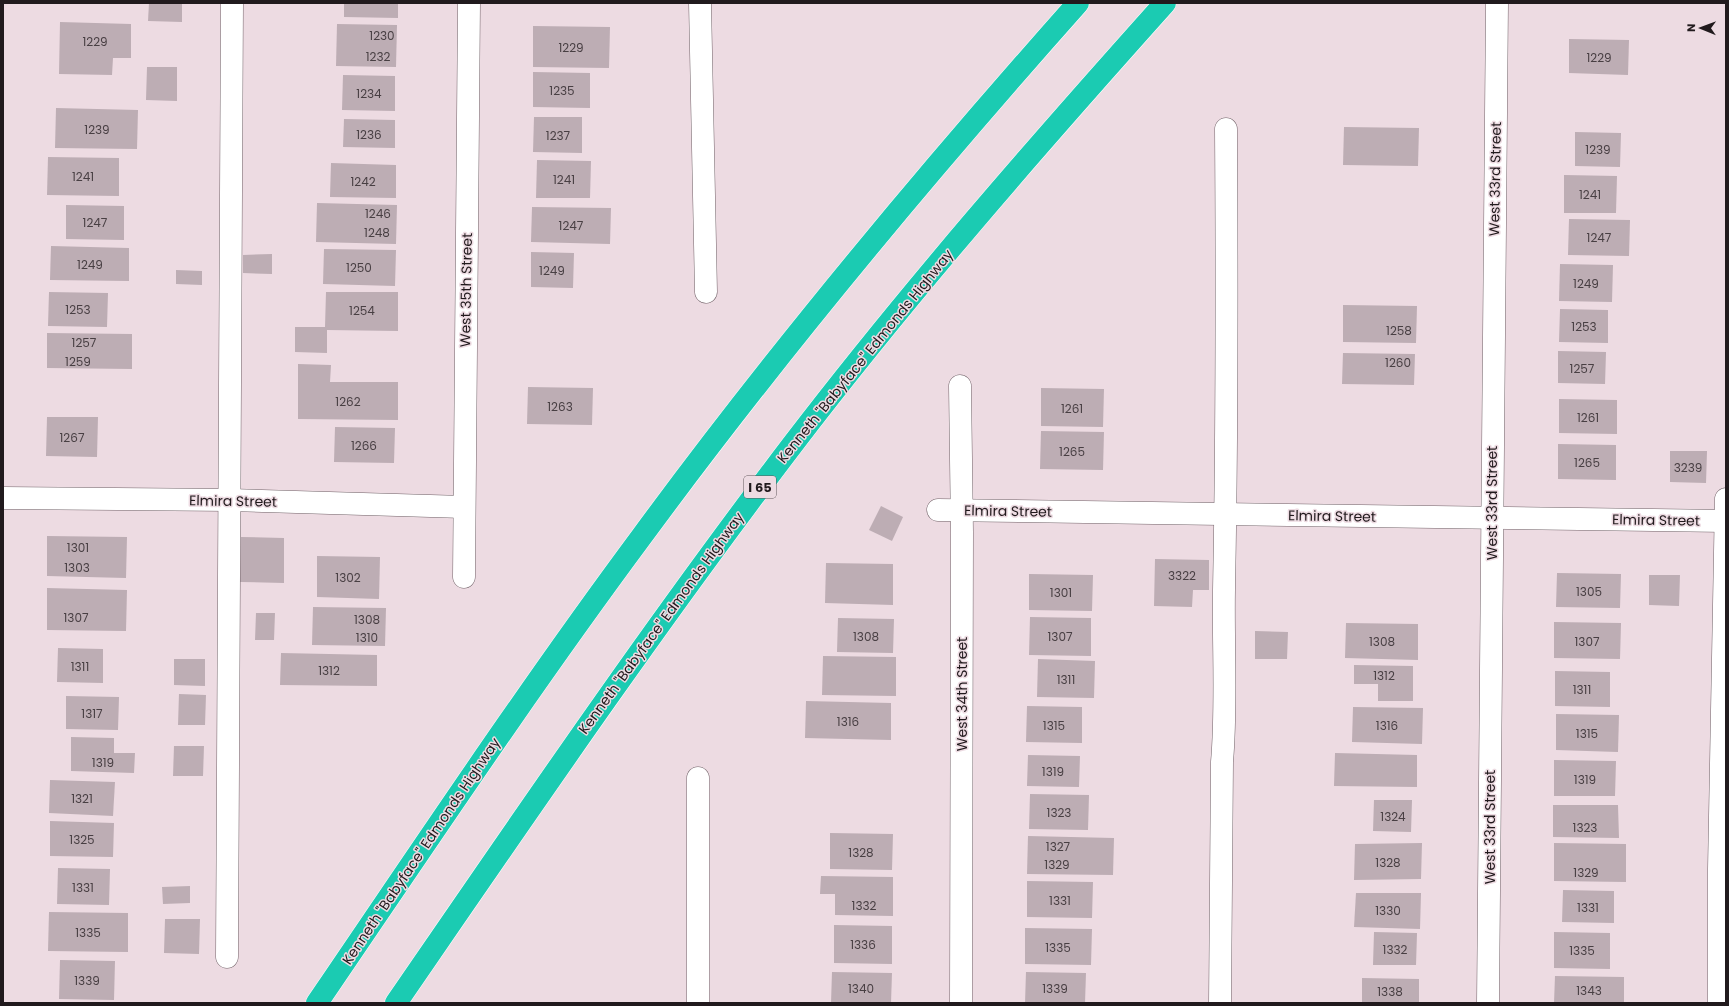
<svg xmlns="http://www.w3.org/2000/svg" width="1729" height="1006" viewBox="0 0 1729 1006" font-family="Poppins,sans-serif">
	<style>
		.building { fill: #bdadb4 }
		.lines { fill: none; stroke-linecap: round; stroke-linejoin: round }
		.minor-casing { stroke: #716268; stroke-width: 23 }
		.highway-casing { stroke: #fff; stroke-width: 23 }
		.minor { stroke: #fff; stroke-width: 22 }
		.highway { stroke: #1bcbb2; stroke-width: 22 }
		.labels { text-anchor: middle; dominant-baseline: central; stroke-width: 3; stroke-linejoin: round; paint-order: stroke }
		.number-label { font-size: 12px; fill: #483f43 }
		.shield { fill: #eddbe2; stroke: #5e5458; stroke-width: 1 }
		.shield-label { font-size: 13px; font-weight: bold; fill: #211a1d }
		.street-label { font-size: 14px; fill: #211a1d; stroke: #eddbe2 }
	</style>
	<rect width="100%" height="100%" fill="#eddbe2"/>
	<g class="building">
		<path d="M 149,3 L 182,3 L 182,22 L 148,21 Z"/>
		<path d="M 344,3 L 398,3 L 398,18 L 344,17 Z"/>
		<path d="M 60,22 L 131,24 L 131,58 L 113,58 L 112,75 L 59,74 Z"/>
		<path d="M 337,24 L 397,25 L 396,67 L 336,66 Z"/>
		<path d="M 533,26 L 610,27 L 609,68 L 533,67 Z"/>
		<path d="M 1569,39 L 1629,40 L 1628,75 L 1569,73 Z"/>
		<path d="M 147,67 L 177,67 L 177,101 L 146,100 Z"/>
		<path d="M 533,72 L 590,73 L 590,108 L 533,107 Z"/>
		<path d="M 343,75 L 395,76 L 395,111 L 342,110 Z"/>
		<path d="M 56,108 L 138,110 L 137,149 L 55,148 Z"/>
		<path d="M 534,117 L 582,117 L 582,153 L 533,152 Z"/>
		<path d="M 344,119 L 395,120 L 395,148 L 343,147 Z"/>
		<path d="M 1344,127 L 1419,128 L 1418,166 L 1343,165 Z"/>
		<path d="M 1575,132 L 1621,133 L 1620,167 L 1575,166 Z"/>
		<path d="M 48,157 L 119,158 L 119,196 L 47,195 Z"/>
		<path d="M 537,160 L 591,161 L 590,198 L 536,198 Z"/>
		<path d="M 331,163 L 396,165 L 396,198 L 330,197 Z"/>
		<path d="M 1564,175 L 1617,176 L 1616,213 L 1564,213 Z"/>
		<path d="M 317,203 L 397,205 L 396,244 L 316,242 Z"/>
		<path d="M 66,205 L 124,206 L 124,240 L 66,239 Z"/>
		<path d="M 532,207 L 611,208 L 610,244 L 531,242 Z"/>
		<path d="M 1569,219 L 1630,220 L 1629,256 L 1568,255 Z"/>
		<path d="M 51,246 L 129,248 L 129,281 L 50,280 Z"/>
		<path d="M 324,249 L 396,250 L 395,286 L 323,284 Z"/>
		<path d="M 531,252 L 574,253 L 573,288 L 531,287 Z"/>
		<path d="M 272,254 L 272,274 L 243,273 L 243,255 Z"/>
		<path d="M 1560,264 L 1613,265 L 1612,302 L 1559,301 Z"/>
		<path d="M 176,270 L 202,271 L 202,285 L 176,284 Z"/>
		<path d="M 49,292 L 108,293 L 107,327 L 48,326 Z"/>
		<path d="M 326,292 L 398,292 L 398,331 L 327,330 L 327,353 L 295,352 L 295,327 L 325,327 Z"/>
		<path d="M 1343,305 L 1417,306 L 1416,343 L 1343,342 Z"/>
		<path d="M 1560,309 L 1608,310 L 1608,343 L 1559,342 Z"/>
		<path d="M 47,333 L 132,334 L 132,369 L 47,368 Z"/>
		<path d="M 1558,351 L 1606,352 L 1605,384 L 1558,383 Z"/>
		<path d="M 1343,353 L 1415,354 L 1414,385 L 1342,384 Z"/>
		<path d="M 298,364 L 331,365 L 330,382 L 398,382 L 398,420 L 298,419 Z"/>
		<path d="M 528,387 L 593,388 L 592,425 L 527,424 Z"/>
		<path d="M 1041,388 L 1104,389 L 1103,427 L 1041,426 Z"/>
		<path d="M 1559,399 L 1617,400 L 1617,434 L 1559,433 Z"/>
		<path d="M 47,417 L 98,417 L 97,457 L 46,456 Z"/>
		<path d="M 335,427 L 395,428 L 394,463 L 334,462 Z"/>
		<path d="M 1041,431 L 1104,432 L 1103,470 L 1040,469 Z"/>
		<path d="M 1558,444 L 1616,445 L 1616,480 L 1558,479 Z"/>
		<path d="M 1670,451 L 1707,451 L 1706,483 L 1670,482 Z"/>
		<path d="M 881,506 L 903,517 L 892,541 L 869,530 Z"/>
		<path d="M 47,536 L 127,537 L 126,578 L 47,576 Z"/>
		<path d="M 241,537 L 284,538 L 284,583 L 240,582 Z"/>
		<path d="M 317,556 L 380,557 L 379,599 L 317,597 Z"/>
		<path d="M 1155,559 L 1209,560 L 1209,590 L 1193,590 L 1192,607 L 1154,606 Z"/>
		<path d="M 826,563 L 893,564 L 893,605 L 825,603 Z"/>
		<path d="M 1557,573 L 1621,574 L 1620,608 L 1556,607 Z"/>
		<path d="M 1029,574 L 1093,575 L 1092,611 L 1029,610 Z"/>
		<path d="M 1649,575 L 1680,575 L 1679,606 L 1649,605 Z"/>
		<path d="M 47,588 L 127,590 L 126,631 L 47,630 Z"/>
		<path d="M 313,607 L 386,608 L 385,646 L 312,645 Z"/>
		<path d="M 256,613 L 275,613 L 274,640 L 255,640 Z"/>
		<path d="M 1030,617 L 1091,618 L 1091,656 L 1029,655 Z"/>
		<path d="M 838,618 L 894,619 L 893,653 L 837,652 Z"/>
		<path d="M 1554,622 L 1621,623 L 1620,659 L 1554,658 Z"/>
		<path d="M 1346,623 L 1418,624 L 1418,660 L 1345,658 Z"/>
		<path d="M 1255,631 L 1288,632 L 1287,659 L 1255,659 Z"/>
		<path d="M 58,648 L 103,649 L 103,683 L 57,682 Z"/>
		<path d="M 281,653 L 377,655 L 377,686 L 280,685 Z"/>
		<path d="M 823,656 L 896,657 L 896,696 L 822,695 Z"/>
		<path d="M 174,659 L 205,659 L 205,686 L 174,685 Z"/>
		<path d="M 1038,659 L 1095,661 L 1094,698 L 1037,697 Z"/>
		<path d="M 1354,665 L 1413,666 L 1413,701 L 1378,701 L 1378,684 L 1354,684 Z"/>
		<path d="M 1555,671 L 1610,672 L 1610,707 L 1555,706 Z"/>
		<path d="M 179,694 L 206,695 L 205,725 L 178,725 Z"/>
		<path d="M 66,696 L 119,697 L 118,730 L 66,729 Z"/>
		<path d="M 806,701 L 891,703 L 891,740 L 805,738 Z"/>
		<path d="M 1027,706 L 1082,707 L 1082,743 L 1026,742 Z"/>
		<path d="M 1353,707 L 1423,708 L 1422,744 L 1352,742 Z"/>
		<path d="M 1556,714 L 1619,715 L 1618,752 L 1556,750 Z"/>
		<path d="M 71,737 L 114,738 L 114,753 L 135,753 L 134,773 L 71,771 Z"/>
		<path d="M 174,746 L 204,746 L 203,776 L 173,776 Z"/>
		<path d="M 1335,753 L 1417,755 L 1417,787 L 1334,786 Z"/>
		<path d="M 1028,755 L 1080,756 L 1079,787 L 1027,786 Z"/>
		<path d="M 1554,760 L 1616,761 L 1615,796 L 1554,796 Z"/>
		<path d="M 50,780 L 115,782 L 113,816 L 49,813 Z"/>
		<path d="M 1030,794 L 1089,795 L 1088,830 L 1029,829 Z"/>
		<path d="M 1374,800 L 1412,800 L 1411,832 L 1373,831 Z"/>
		<path d="M 1553,805 L 1618,805 L 1619,838 L 1553,837 Z"/>
		<path d="M 50,821 L 114,823 L 113,857 L 50,856 Z"/>
		<path d="M 830,833 L 893,834 L 892,870 L 830,869 Z"/>
		<path d="M 1028,836 L 1114,838 L 1113,875 L 1027,874 Z"/>
		<path d="M 1422,843 L 1421,879 L 1354,880 L 1355,844 Z"/>
		<path d="M 1554,843 L 1626,844 L 1626,882 L 1554,881 Z"/>
		<path d="M 58,868 L 110,869 L 109,905 L 57,904 Z"/>
		<path d="M 821,876 L 893,877 L 893,916 L 835,915 L 835,894 L 820,894 Z"/>
		<path d="M 1027,881 L 1093,882 L 1092,918 L 1027,917 Z"/>
		<path d="M 190,886 L 190,903 L 163,904 L 162,887 Z"/>
		<path d="M 1563,890 L 1614,891 L 1614,923 L 1562,922 Z"/>
		<path d="M 1356,893 L 1421,893 L 1420,929 L 1354,927 Z"/>
		<path d="M 49,912 L 128,913 L 128,952 L 48,951 Z"/>
		<path d="M 165,919 L 200,919 L 199,954 L 164,953 Z"/>
		<path d="M 834,925 L 892,926 L 892,964 L 834,963 Z"/>
		<path d="M 1025,928 L 1092,929 L 1091,965 L 1025,964 Z"/>
		<path d="M 1374,932 L 1417,933 L 1416,965 L 1373,965 Z"/>
		<path d="M 1554,932 L 1610,933 L 1610,969 L 1554,968 Z"/>
		<path d="M 60,960 L 115,961 L 114,1000 L 59,999 Z"/>
		<path d="M 832,972 L 892,973 L 891,1003 L 831,1003 Z"/>
		<path d="M 1026,972 L 1086,973 L 1085,1003 L 1025,1003 Z"/>
		<path d="M 1555,976 L 1624,977 L 1624,1003 L 1554,1003 Z"/>
		<path d="M 1362,978 L 1419,979 L 1419,1003 L 1362,1003 Z"/>
	</g>
	<g class="lines">
		<g class="minor-casing">
			<g id="minor">
				<path d="M 700,3 L 706,292"/>
				<path d="M 960,386 L 962,532 L 961,1003"/>
				<path d="M 3,498 L 230,500 L 464,507"/>
				<path d="M 938,510 L 1726,521"/>
				<path d="M 464,577 L 469,3"/>
				<path d="M 698,778 L 698,1003"/>
				<path d="M 227,957 L 232,3"/>
				<path d="M 1220,1003 L 1222,762 C 1227,705 1223,647 1224,590 C 1227,436 1227,282 1226,129"/>
				<path d="M 1488,1003 L 1497,3"/>
				<path d="M 1719,1003 L 1719,869 L 1726,499"/>
			</g>
		</g>
		<g class="highway-casing">
			<g id="highway">
				<path d="M 317,1003 C 424,846 529,688 642,536 C 778,351 925,175 1078,3"/>
				<path d="M 396,1003 C 526,814 654,626 793,444 C 910,291 1037,146 1165,3"/>
			</g>
		</g>
		<use href="#minor" class="minor"/>
		<use href="#highway" class="highway"/>
	</g>
	<g class="labels">
		<g class="number-label">
			<text x="382" y="35">1230</text>
			<text x="95" y="41">1229</text>
			<text x="571" y="47">1229</text>
			<text x="378" y="56">1232</text>
			<text x="1599" y="57">1229</text>
			<text x="562" y="90">1235</text>
			<text x="369" y="93">1234</text>
			<text x="97" y="129">1239</text>
			<text x="369" y="134">1236</text>
			<text x="558" y="135">1237</text>
			<text x="1598" y="149">1239</text>
			<text x="83" y="176">1241</text>
			<text x="564" y="179">1241</text>
			<text x="363" y="181">1242</text>
			<text x="1590" y="194">1241</text>
			<text x="378" y="213">1246</text>
			<text x="95" y="222">1247</text>
			<text x="571" y="225">1247</text>
			<text x="377" y="232">1248</text>
			<text x="1599" y="237">1247</text>
			<text x="90" y="264">1249</text>
			<text x="359" y="267">1250</text>
			<text x="552" y="270">1249</text>
			<text x="1586" y="283">1249</text>
			<text x="78" y="309">1253</text>
			<text x="362" y="310">1254</text>
			<text x="1584" y="326">1253</text>
			<text x="1399" y="330">1258</text>
			<text x="84" y="342">1257</text>
			<text x="78" y="361">1259</text>
			<text x="1398" y="362">1260</text>
			<text x="1582" y="368">1257</text>
			<text x="348" y="401">1262</text>
			<text x="560" y="406">1263</text>
			<text x="1072" y="408">1261</text>
			<text x="1588" y="417">1261</text>
			<text x="72" y="437">1267</text>
			<text x="364" y="445">1266</text>
			<text x="1072" y="451">1265</text>
			<text x="1587" y="462">1265</text>
			<text x="1688" y="467">3239</text>
			<text x="78" y="547">1301</text>
			<text x="77" y="567">1303</text>
			<text x="1182" y="575">3322</text>
			<text x="348" y="577">1302</text>
			<text x="1589" y="591">1305</text>
			<text x="1061" y="592">1301</text>
			<text x="76" y="617">1307</text>
			<text x="367" y="619">1308</text>
			<text x="866" y="636">1308</text>
			<text x="1060" y="636">1307</text>
			<text x="367" y="637">1310</text>
			<text x="1382" y="641">1308</text>
			<text x="1587" y="641">1307</text>
			<text x="80" y="666">1311</text>
			<text x="329" y="670">1312</text>
			<text x="1384" y="675">1312</text>
			<text x="1066" y="679">1311</text>
			<text x="1582" y="689">1311</text>
			<text x="92" y="713">1317</text>
			<text x="848" y="721">1316</text>
			<text x="1054" y="725">1315</text>
			<text x="1387" y="725">1316</text>
			<text x="1587" y="733">1315</text>
			<text x="103" y="762">1319</text>
			<text x="1053" y="771">1319</text>
			<text x="1585" y="779">1319</text>
			<text x="82" y="798">1321</text>
			<text x="1059" y="812">1323</text>
			<text x="1393" y="816">1324</text>
			<text x="1585" y="827">1323</text>
			<text x="82" y="839">1325</text>
			<text x="1058" y="846">1327</text>
			<text x="861" y="852">1328</text>
			<text x="1388" y="862">1328</text>
			<text x="1057" y="864">1329</text>
			<text x="1586" y="872">1329</text>
			<text x="83" y="887">1331</text>
			<text x="1060" y="900">1331</text>
			<text x="864" y="905">1332</text>
			<text x="1588" y="907">1331</text>
			<text x="1388" y="910">1330</text>
			<text x="88" y="932">1335</text>
			<text x="863" y="944">1336</text>
			<text x="1058" y="947">1335</text>
			<text x="1395" y="949">1332</text>
			<text x="1582" y="950">1335</text>
			<text x="87" y="980">1339</text>
			<text x="861" y="988">1340</text>
			<text x="1055" y="988">1339</text>
			<text x="1589" y="990">1343</text>
			<text x="1390" y="991">1338</text>
		</g>
		<rect class="shield" x="744" y="476" width="32" height="22" rx="3"/>
		<g class="shield-label">
			<text x="760" y="487">I 65</text>
		</g>
		<g class="street-label">
			<text transform="translate(1495 179) rotate(-89)">West 33rd Street</text>
			<text transform="translate(466 290) rotate(-89)">West 35th Street</text>
			<text transform="translate(865 356) rotate(-51)">Kenneth "Babyface" Edmonds Highway</text>
			<text transform="translate(233 501) rotate(1)">Elmira Street</text>
			<text transform="translate(1492 503) rotate(-90)">West 33rd Street</text>
			<text transform="translate(1008 511) rotate(1)">Elmira Street</text>
			<text transform="translate(1332 516) rotate(1)">Elmira Street</text>
			<text transform="translate(1656 520) rotate(1)">Elmira Street</text>
			<text transform="translate(661 623) rotate(-54)">Kenneth "Babyface" Edmonds Highway</text>
			<text transform="translate(962 694) rotate(-90)">West 34th Street</text>
			<text transform="translate(1490 827) rotate(-90)">West 33rd Street</text>
			<text transform="translate(421 851) rotate(-56)">Kenneth "Babyface" Edmonds Highway</text>
		</g>
	</g>
	<rect width="1729" height="1006" fill="none" stroke="#211a1d" stroke-width="8"/>
	<g transform="translate(1701 28) rotate(271)" stroke="#eddbe2" stroke-width="3" paint-order="stroke">
	<path d="M0-3L7 15L0 10L-7 15Z" fill="#211a1d"/>
	<text y="-6" font-size="11" font-weight="bold" text-anchor="middle" fill="#211a1d">N</text>
	</g>
</svg>
